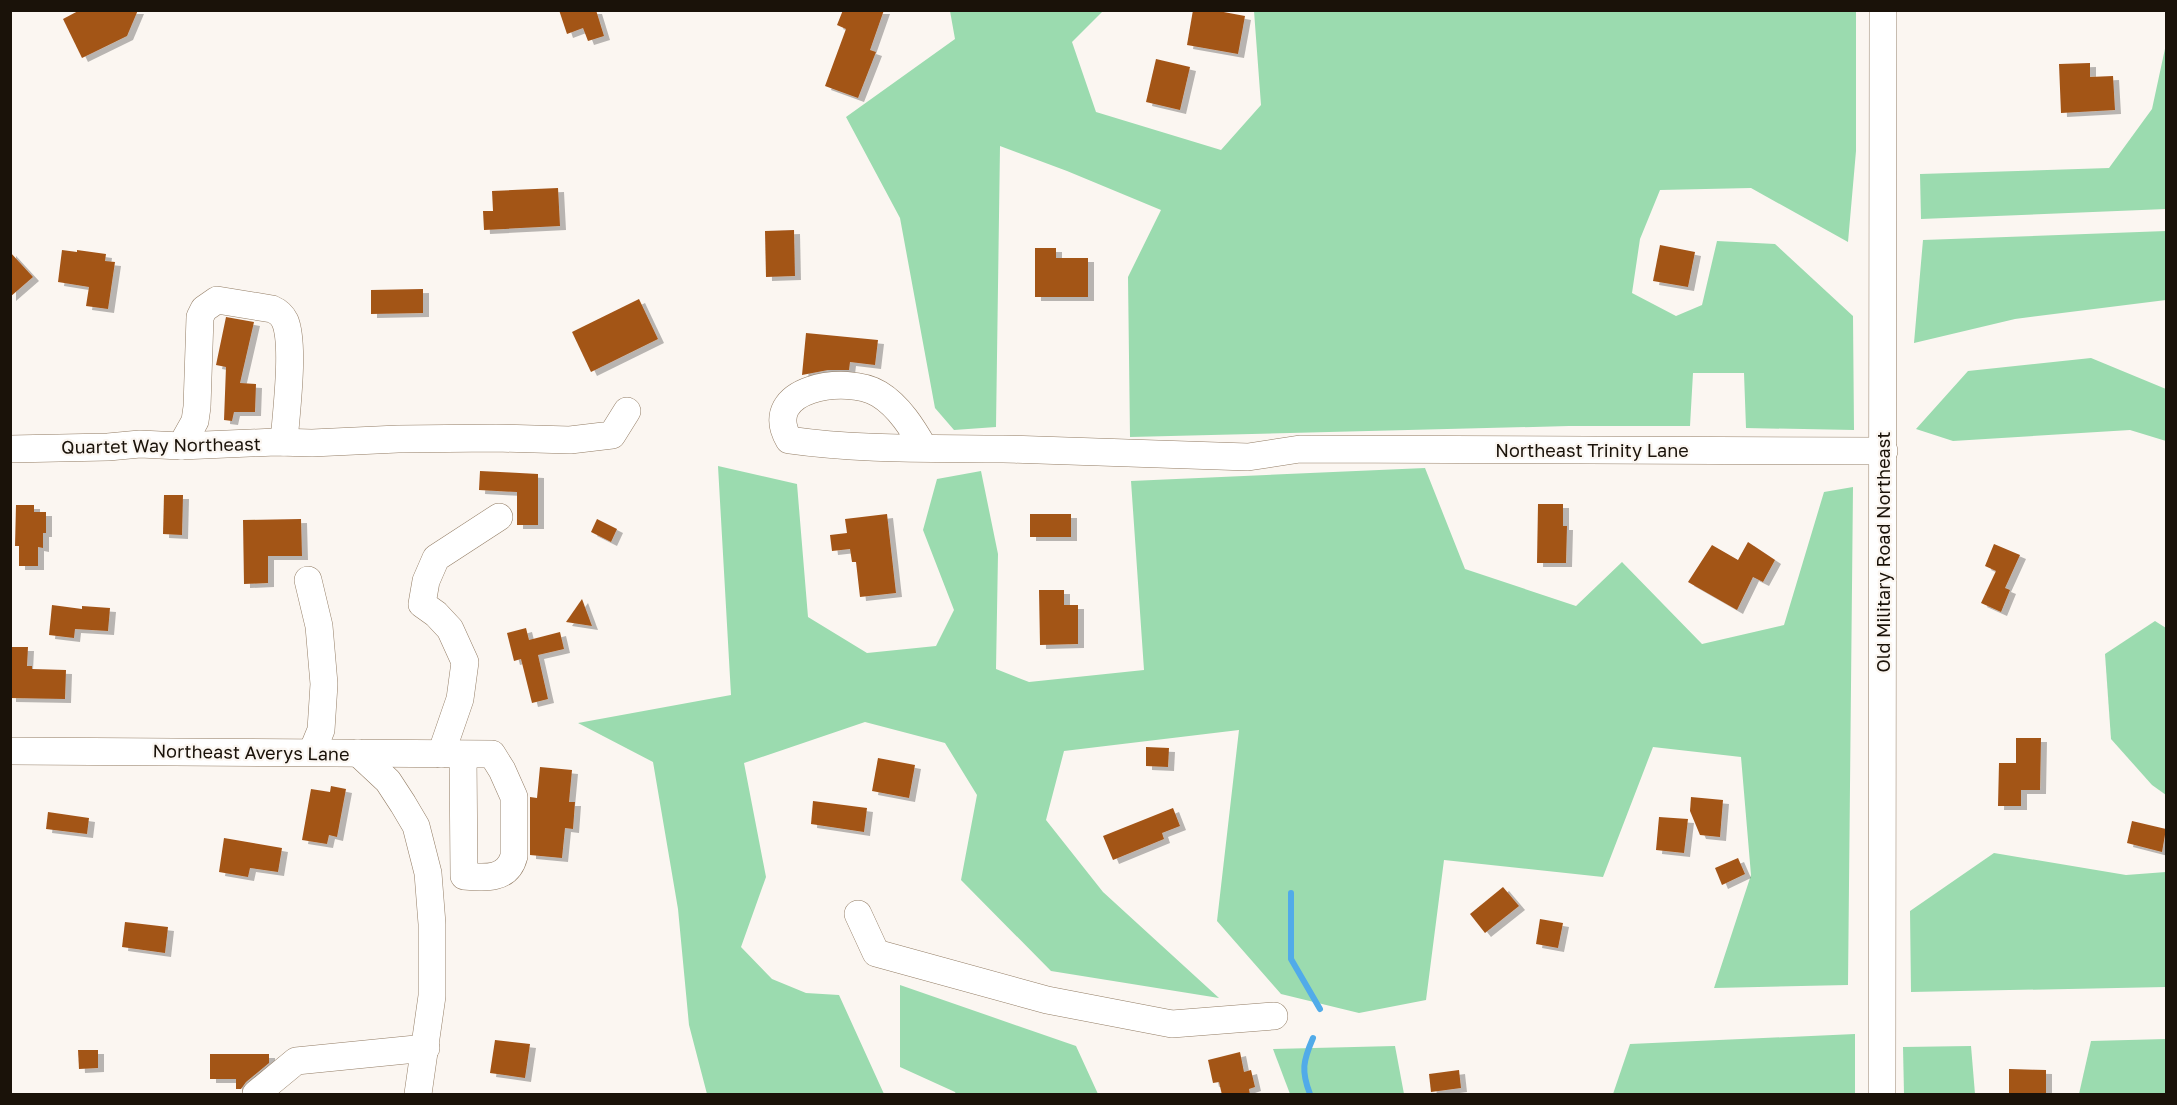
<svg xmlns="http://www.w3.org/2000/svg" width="2177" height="1105" viewBox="0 0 2177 1105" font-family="'Golos Text',sans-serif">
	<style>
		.green { fill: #9bdbaf }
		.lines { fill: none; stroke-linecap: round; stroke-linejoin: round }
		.stream { stroke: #51abe9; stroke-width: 6 }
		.building { fill: #a35418; filter: url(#shadow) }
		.minor-casing { stroke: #937d65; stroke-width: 28 }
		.minor { stroke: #fff; stroke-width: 27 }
		.labels { text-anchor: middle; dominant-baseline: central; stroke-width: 4.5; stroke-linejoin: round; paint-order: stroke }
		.street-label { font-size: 18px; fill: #1a1209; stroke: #fbf6f1 }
	</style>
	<defs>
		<filter id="shadow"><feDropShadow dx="6" dy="4" stdDeviation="0" flood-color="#0004"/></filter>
	</defs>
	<rect width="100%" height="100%" fill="#fbf6f1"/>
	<g class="green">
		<path d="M 950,11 L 1103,11 L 1072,42 L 1096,112 L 1221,150 L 1261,105 L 1254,11 L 1856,11 L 1856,151 L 1848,242 L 1751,188 L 1660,190 L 1640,239 L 1632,293 L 1676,316 L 1702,305 L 1717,241 L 1775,244 L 1853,316 L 1854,430 L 1746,428 L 1744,373 L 1693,373 L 1690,426 L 1569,426 L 1130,437 L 1128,277 L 1161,210 L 1067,171 L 1000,146 L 996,427 L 954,430 L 935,408 L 900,218 L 846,117 L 955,39 Z"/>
		<path d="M 2166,44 L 2166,209 L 1921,219 L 1920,174 L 2109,168 L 2152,109 Z"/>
		<path d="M 2166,231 L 2166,300 L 2015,319 L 1914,343 L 1923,240 Z"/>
		<path d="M 2091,358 L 2166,389 L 2166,441 L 2130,430 L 1953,441 L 1916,429 L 1968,371 Z"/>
		<path d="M 718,466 L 797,484 L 808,617 L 867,653 L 936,646 L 954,610 L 923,530 L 937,479 L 981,471 L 998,554 L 996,669 L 1029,682 L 1144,670 L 1131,481 L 1425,468 L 1465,569 L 1576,606 L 1622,562 L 1702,644 L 1784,625 L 1824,492 L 1853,487 L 1848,985 L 1714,988 L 1751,875 L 1741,757 L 1653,747 L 1603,877 L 1444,860 L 1426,1000 L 1359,1013 L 1281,994 L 1217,921 L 1239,730 L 1064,751 L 1046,820 L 1103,892 L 1219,998 L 1051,971 L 961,880 L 977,795 L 945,743 L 865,722 L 744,763 L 766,877 L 741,947 L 772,979 L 806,993 L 839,995 L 884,1094 L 707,1094 L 689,1025 L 678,909 L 653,762 L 578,723 L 731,695 Z"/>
		<path d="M 2155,621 L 2166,628 L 2166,795 L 2152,785 L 2111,739 L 2105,654 Z"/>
		<path d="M 1994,853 L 2126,875 L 2166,872 L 2166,987 L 1911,992 L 1910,911 Z"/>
		<path d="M 900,985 L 1076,1046 L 1098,1094 L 956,1094 L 955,1092 L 900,1067 Z"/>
		<path d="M 1855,1034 L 1855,1094 L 1613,1094 L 1630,1044 Z"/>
		<path d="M 2166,1039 L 2166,1094 L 2079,1094 L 2091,1041 Z"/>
		<path d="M 1395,1046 L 1404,1094 L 1290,1094 L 1273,1049 Z"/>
		<path d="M 1971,1046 L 1975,1094 L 1904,1094 L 1903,1047 Z"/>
	</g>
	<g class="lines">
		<g class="stream">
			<path d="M 1291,893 L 1291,959 L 1320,1009"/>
			<path d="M 1310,1094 C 1301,1071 1303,1061 1313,1038"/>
		</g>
	</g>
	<g class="building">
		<path d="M 80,10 L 138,10 L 127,36 L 82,58 L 63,19 Z"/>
		<path d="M 559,10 L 596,10 L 604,36 L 588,41 L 583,28 L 567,34 Z"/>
		<path d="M 843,10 L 884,10 L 870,50 L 876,52 L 858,98 L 825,86 L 846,29 L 837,25 Z"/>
		<path d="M 1193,10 L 1213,10 L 1245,16 L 1238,54 L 1187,45 Z"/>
		<path d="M 1156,59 L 1190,67 L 1180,110 L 1146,102 Z"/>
		<path d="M 2090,63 L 2090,77 L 2113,76 L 2115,110 L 2061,113 L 2059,64 Z"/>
		<path d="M 558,188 L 560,226 L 484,230 L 483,211 L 493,211 L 492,191 Z"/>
		<path d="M 794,230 L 795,276 L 766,277 L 765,231 Z"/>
		<path d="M 1660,245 L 1695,252 L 1688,287 L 1653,281 Z"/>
		<path d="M 1035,248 L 1056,248 L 1056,258 L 1088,258 L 1088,297 L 1035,297 Z"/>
		<path d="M 62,250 L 77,252 L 77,250 L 106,254 L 105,261 L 115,262 L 108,309 L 86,306 L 89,287 L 58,282 Z"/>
		<path d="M 10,252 L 33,277 L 10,297 Z"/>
		<path d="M 423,289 L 423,313 L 371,314 L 371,290 Z"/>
		<path d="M 639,299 L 658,339 L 591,372 L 572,332 Z"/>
		<path d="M 226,317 L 254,322 L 240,383 L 256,384 L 255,412 L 234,412 L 232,421 L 224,420 L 226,367 L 216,365 Z"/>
		<path d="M 806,333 L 878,340 L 875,365 L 850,362 L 849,370 L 828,370 L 802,375 Z"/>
		<path d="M 480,471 L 538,474 L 538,525 L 517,525 L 517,492 L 479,490 Z"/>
		<path d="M 164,495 L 183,495 L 182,535 L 163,534 Z"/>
		<path d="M 1538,504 L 1563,504 L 1563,526 L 1567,526 L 1566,563 L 1537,563 Z"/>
		<path d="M 16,505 L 34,505 L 34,512 L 46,512 L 46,533 L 43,533 L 43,548 L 38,547 L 38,566 L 19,566 L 19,546 L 15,546 Z"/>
		<path d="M 887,514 L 896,593 L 860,597 L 856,562 L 852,562 L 850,549 L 832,551 L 830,535 L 847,533 L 845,519 Z"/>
		<rect x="1030" y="514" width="41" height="23"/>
		<path d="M 301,519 L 302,556 L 268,556 L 268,583 L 244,584 L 243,520 Z"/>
		<path d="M 597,519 L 617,529 L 611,542 L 591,532 Z"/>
		<path d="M 1748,542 L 1775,560 L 1763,582 L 1753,577 L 1737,610 L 1688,582 L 1712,545 L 1738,560 Z"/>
		<path d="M 1994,544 L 2020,555 L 2005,588 L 2010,590 L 2001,612 L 1981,603 L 1996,571 L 1985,566 Z"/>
		<path d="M 1039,590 L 1064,590 L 1064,605 L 1078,605 L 1078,644 L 1040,645 Z"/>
		<path d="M 582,599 L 592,626 L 566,622 Z"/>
		<path d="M 52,605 L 82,609 L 82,606 L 110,608 L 108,631 L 75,629 L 74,638 L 49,635 Z"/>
		<path d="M 526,628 L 529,640 L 560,632 L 564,649 L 538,655 L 548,699 L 532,703 L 521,659 L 514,661 L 507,633 Z"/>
		<path d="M 10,647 L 28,647 L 27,666 L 32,666 L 32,669 L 66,670 L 65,699 L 10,698 Z"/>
		<path d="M 2016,738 L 2041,738 L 2040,790 L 2021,790 L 2021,806 L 1998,806 L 1999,763 L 2016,763 Z"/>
		<path d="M 1146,747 L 1169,748 L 1168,767 L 1146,766 Z"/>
		<path d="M 878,758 L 915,765 L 909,798 L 872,791 Z"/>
		<path d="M 540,767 L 572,770 L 569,802 L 575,802 L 573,829 L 565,828 L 562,858 L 530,855 L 530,797 L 537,798 Z"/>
		<path d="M 331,786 L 346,789 L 337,837 L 329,835 L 327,844 L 302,840 L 311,789 L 330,792 Z"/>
		<path d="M 1691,797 L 1723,800 L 1720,837 L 1700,835 L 1690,811 Z"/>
		<path d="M 813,801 L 867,808 L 864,832 L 811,824 Z"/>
		<path d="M 1173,808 L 1180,826 L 1162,833 L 1164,839 L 1113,860 L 1103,836 Z"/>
		<path d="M 48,812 L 89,818 L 87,834 L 46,829 Z"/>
		<path d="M 1659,817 L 1688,819 L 1684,853 L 1656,850 Z"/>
		<path d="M 2132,821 L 2166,829 L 2162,852 L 2127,843 Z"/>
		<path d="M 224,838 L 282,848 L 278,872 L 250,868 L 248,877 L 219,872 Z"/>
		<path d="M 1738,858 L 1745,874 L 1722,885 L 1715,868 Z"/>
		<path d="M 1503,887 L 1519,906 L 1485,933 L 1470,914 Z"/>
		<path d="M 1540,919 L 1563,923 L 1558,948 L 1536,944 Z"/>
		<path d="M 125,922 L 168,927 L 165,953 L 122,947 Z"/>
		<path d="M 495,1040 L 530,1044 L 525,1078 L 490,1073 Z"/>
		<path d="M 78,1050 L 98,1050 L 98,1068 L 79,1069 Z"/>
		<path d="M 1240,1052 L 1244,1072 L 1251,1070 L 1255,1087 L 1249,1089 L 1250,1095 L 1222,1095 L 1219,1082 L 1213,1083 L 1208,1060 Z"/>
		<path d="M 210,1054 L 269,1054 L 269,1063 L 246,1082 L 241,1089 L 236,1089 L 236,1079 L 210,1079 Z"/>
		<path d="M 2009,1069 L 2046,1070 L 2046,1095 L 2009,1095 Z"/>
		<path d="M 1459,1070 L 1461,1088 L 1431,1092 L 1429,1074 Z"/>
	</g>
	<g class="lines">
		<g class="minor-casing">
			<g id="minor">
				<path d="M 181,446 L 195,421 L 197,407 L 200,317 L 204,309 L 217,300 L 272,309 C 279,312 282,315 285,321 C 295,345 286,414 284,442"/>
				<path d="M 924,448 C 913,429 899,406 879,394 C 847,374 759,388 789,440 C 859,450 932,448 1003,449 C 1085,451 1167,455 1248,457 L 1300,449 L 1884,451"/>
				<path d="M 10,449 L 108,447 L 140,444 L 181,446 L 276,442 L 312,443 L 398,439 L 496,438 L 570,440 L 612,435 L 627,411"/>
				<path d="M 308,580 L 319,626 L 324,684 L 321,730 L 312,752"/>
				<path d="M 10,751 L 492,754 L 502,770 L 514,797 L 514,856 C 508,880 485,878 464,876 L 463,754"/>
				<path d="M 358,753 L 388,781 L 403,804 L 416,826 L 428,873 L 432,924 L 432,996 L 418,1094"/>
				<path d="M 441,754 L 460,699 L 465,662 L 450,629 L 436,614 L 422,604 L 426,581 L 436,558 L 499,517"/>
				<path d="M 858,914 L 876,953 L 1047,1000 L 1172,1024 L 1274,1016"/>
				<path d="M 256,1094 L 296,1061 L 426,1048"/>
				<path d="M 1882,1094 L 1883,10"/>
			</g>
		</g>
		<use href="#minor" class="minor"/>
	</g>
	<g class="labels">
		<g class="street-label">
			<text transform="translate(161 445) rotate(-1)">Quartet Way Northeast</text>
			<text x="1592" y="450">Northeast Trinity Lane</text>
			<text transform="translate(1883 552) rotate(-90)">Old Military Road Northeast</text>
			<text transform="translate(251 752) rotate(1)">Northeast Averys Lane</text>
		</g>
	</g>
	<rect width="2177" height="1105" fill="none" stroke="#1a1209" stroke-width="24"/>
</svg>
